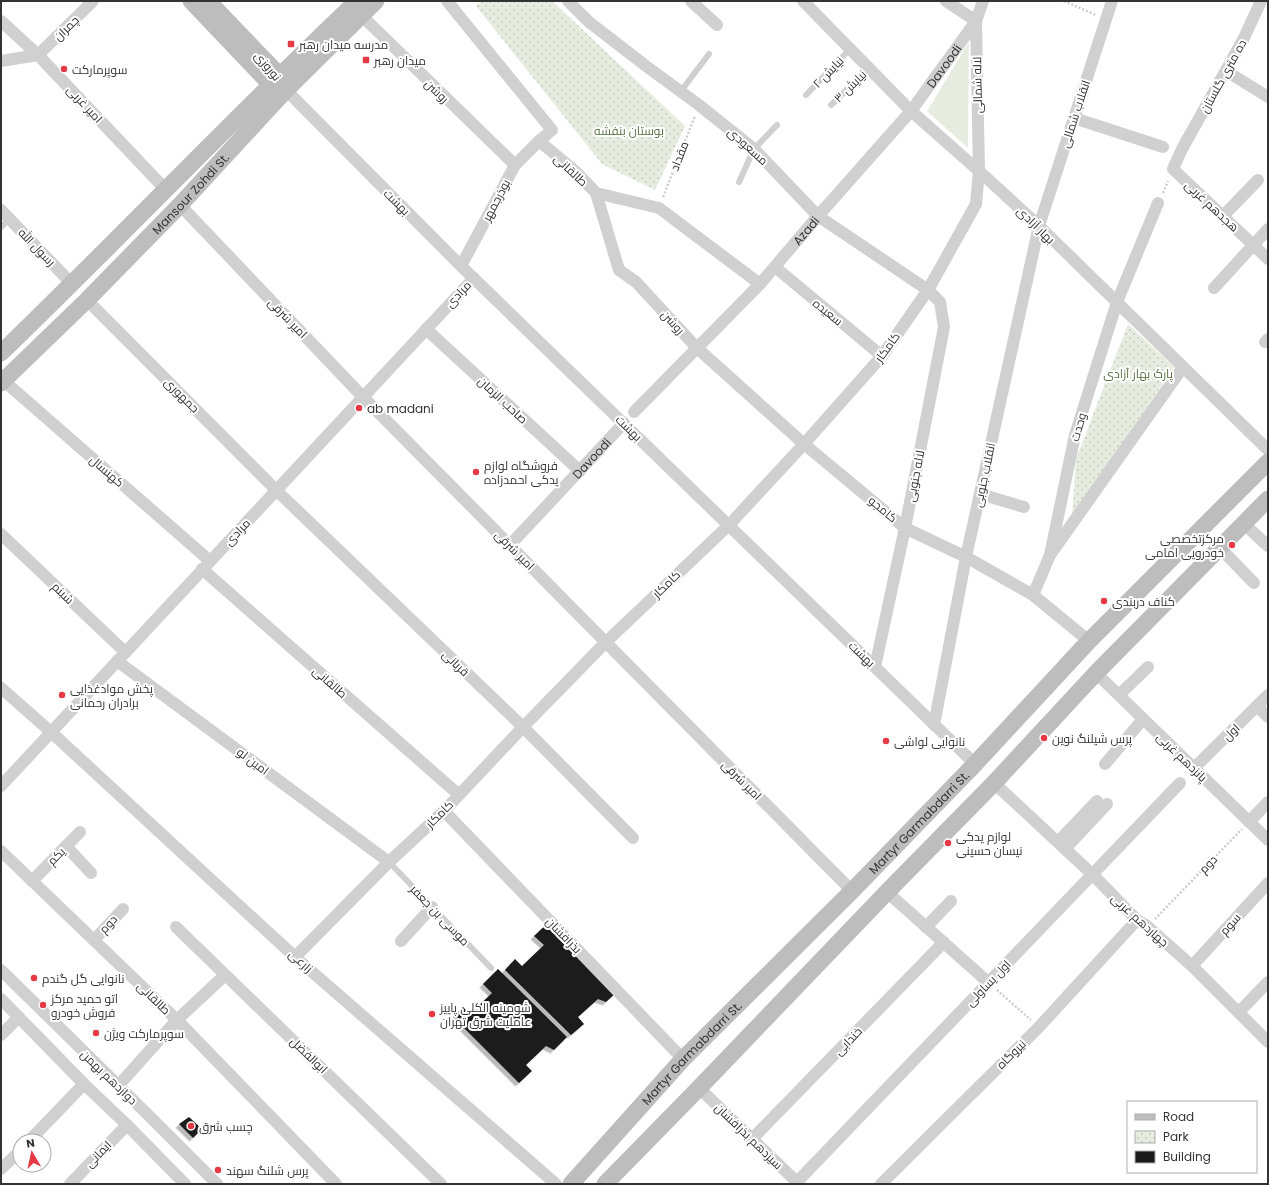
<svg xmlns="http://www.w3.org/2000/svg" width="1269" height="1185" viewBox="0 0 1269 1185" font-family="Poppins,Cairo,sans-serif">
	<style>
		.grass { fill: #e6ecdf }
		.park { fill: url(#park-dots) }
		.building { fill: #1a1a1a; filter: url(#shadow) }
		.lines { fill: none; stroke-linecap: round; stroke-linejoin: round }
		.path { stroke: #cdcdcd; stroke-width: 2.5; stroke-dasharray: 2 2; stroke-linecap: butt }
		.service { stroke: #d0d0d0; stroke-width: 6 }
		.minor { stroke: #d0d0d0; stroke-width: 12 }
		.secondary { stroke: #bdbdbd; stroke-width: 17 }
		.poi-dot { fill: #e63946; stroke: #fff; stroke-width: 1.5 }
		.labels { text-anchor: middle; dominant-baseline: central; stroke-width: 4; stroke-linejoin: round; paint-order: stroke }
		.street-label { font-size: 12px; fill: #333; stroke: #fff }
		.poi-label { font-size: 12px; fill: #333; stroke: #fff; text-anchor: start }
		.park-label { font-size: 12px; fill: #56703f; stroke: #fff }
	</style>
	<defs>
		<pattern id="park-dots" width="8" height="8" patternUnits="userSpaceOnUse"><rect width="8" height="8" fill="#e6ecdf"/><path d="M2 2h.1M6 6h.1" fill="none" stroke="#c6cbc0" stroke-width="1.8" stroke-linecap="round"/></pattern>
		<filter id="shadow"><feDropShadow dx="-3.5" dy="3.5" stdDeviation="0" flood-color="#0004"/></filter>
	</defs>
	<rect width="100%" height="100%" fill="#fff"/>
	<path class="grass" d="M 969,42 L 968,147 L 967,147 L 927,111 Z"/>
	<g class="park">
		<path d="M 482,1 L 552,1 L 685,126 L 655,190 L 602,164 L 476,6 Z"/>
		<path d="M 1128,324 L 1174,367 L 1072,519 L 1076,459 Z"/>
	</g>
	<g class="building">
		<path d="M 550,921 L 619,990 L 606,1002 L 598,999 L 578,1017 L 584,1024 L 571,1035 L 505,970 L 515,959 L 522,966 L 544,945 L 534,936 Z"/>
		<path d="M 498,969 L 567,1037 L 554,1050 L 546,1046 L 526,1065 L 532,1071 L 519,1083 L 453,1017 L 463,1007 L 470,1014 L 492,993 L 483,984 Z"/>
		<path d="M 189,1117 L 202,1129 L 193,1138 L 179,1124 Z"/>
	</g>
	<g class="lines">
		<g class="path">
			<path d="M 1064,1 L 1096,15"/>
			<path d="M 1163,193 L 1168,181"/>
			<path d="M 663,197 L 695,116"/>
			<path d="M 1155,919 L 1242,829"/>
			<path d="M 997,990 L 1031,1020"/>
		</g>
		<g class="service">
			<path d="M 681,91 L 709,54"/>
			<path d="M 806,95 L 850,49"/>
			<path d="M 831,105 L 869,68"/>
			<path d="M 739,182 L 754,149 L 777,125"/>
			<path d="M 1,227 L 10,219"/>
			<path d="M 389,862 L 491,968"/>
		</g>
		<g class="minor">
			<path d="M 447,1 L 552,130 L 539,141 L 575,171 L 596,193 L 659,208 L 760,284"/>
			<path d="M 568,1 L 589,22 L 646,66 L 699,105 L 754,149 L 818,216 L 928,290 L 940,302 L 944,327 L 905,528 L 875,667"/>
			<path d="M 691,1 L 717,25"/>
			<path d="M 803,1 L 911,111 L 979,171 L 1039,226 L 1268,450"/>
			<path d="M 946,1 L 976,21"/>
			<path d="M 1261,1 L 1243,40 L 1182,149 L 1173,169 L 1268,259"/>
			<path d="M 361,15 L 515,165"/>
			<path d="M 1,21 L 38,55 L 166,190"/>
			<path d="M 1,61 L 38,55 L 93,1"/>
			<path d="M 1226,71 L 1268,97"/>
			<path d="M 286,90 L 461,266 L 975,764"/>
			<path d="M 1074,118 L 1163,147"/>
			<path d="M 596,193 L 619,270 L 636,282 L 697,348 L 804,444 L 905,528 L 966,557 L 1033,595 L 1089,641"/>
			<path d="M 180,205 L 363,397 L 852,891"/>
			<path d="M 1,210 L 72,284"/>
			<path d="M 1223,216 L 1258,180"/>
			<path d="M 461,266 L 515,165 L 539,141"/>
			<path d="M 775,267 L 882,356"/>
			<path d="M 1214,288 L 1268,229"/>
			<path d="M 87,300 L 276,490 L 523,727 L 633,838"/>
			<path d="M 426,329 L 580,471"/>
			<path d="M 1265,342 L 1268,339"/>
			<path d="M 4,381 L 210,561"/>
			<path id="s1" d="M 634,412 L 760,284 L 818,216 L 911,111 L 976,21"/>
			<path d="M 980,494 L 1024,507"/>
			<path d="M 1243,523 L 1268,546"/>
			<path d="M 1,534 L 125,652"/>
			<path id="s2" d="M 510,545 L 624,423"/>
			<path d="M 1220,548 L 1254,583"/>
			<path d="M 1050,555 L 1075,435 L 1117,302 L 1158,203"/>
			<path d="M 202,569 L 458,794"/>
			<path d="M 1033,595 L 1050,555 L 1183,367"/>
			<path d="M 117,661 L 389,862"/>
			<path d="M 1096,673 L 1268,840"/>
			<path d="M 1,688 L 51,732 L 295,957 L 556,1184"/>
			<path d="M 1119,695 L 1148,667"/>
			<path d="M 1257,706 L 1268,717"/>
			<path d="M 934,725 L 966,557 L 1039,226 L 1112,1"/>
			<path d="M 1105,764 L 1143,719"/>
			<path d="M 1194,768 L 1268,695"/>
			<path d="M 994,783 L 1092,874 L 1137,920 L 1147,926 L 1192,966 L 1268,1042"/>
			<path d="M 1,786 L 474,278"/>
			<path d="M 444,811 L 683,1059"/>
			<path d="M 1249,822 L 1268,802"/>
			<path d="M 1058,842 L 1097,801"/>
			<path d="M 66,846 L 91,873"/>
			<path d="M 1065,849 L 1107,804"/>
			<path d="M 1,851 L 177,1020 L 336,1184"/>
			<path d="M 32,881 L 80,832"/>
			<path d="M 887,892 L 989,983"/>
			<path d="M 176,927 L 441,1184"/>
			<path d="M 926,927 L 951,901"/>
			<path d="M 94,940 L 123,909"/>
			<path d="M 401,941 L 432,907"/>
			<path d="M 295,957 L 389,862 L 444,811 L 523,727 L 606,642 L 729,525 L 804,444 L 882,356 L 928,290 L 976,204 L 979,171 L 976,21 L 983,1"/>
			<path d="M 1192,966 L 1268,883"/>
			<path d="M 1,970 C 73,1041 146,1112 217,1184"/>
			<path d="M 1,999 L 84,1084 L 127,1125 L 185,1184"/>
			<path d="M 1239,1012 L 1268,982"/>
			<path d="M 1,1035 L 19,1017"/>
			<path d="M 118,1086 L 177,1020 L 225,975"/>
			<path d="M 699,1088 L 799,1184"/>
			<path d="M 752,1139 L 944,942"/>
			<path d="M 29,1141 L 84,1084"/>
			<path d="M 1,1169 L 20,1151"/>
			<path d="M 797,1182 L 1180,783"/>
			<path d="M 70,1184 L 127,1125"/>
			<path d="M 881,1184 L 1039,1027 L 1137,920"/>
		</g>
		<g class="secondary">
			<path d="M 191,1 L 271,85 L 282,89"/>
			<path d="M 208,1 L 280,76 L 284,86"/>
			<path d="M 1,353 C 121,237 236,116 357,1"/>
			<path id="s3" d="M 1,383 L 87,300 L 180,205 L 286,90 L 376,1"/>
			<path id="s4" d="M 571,1184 L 683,1059 L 852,891 L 975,764 L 1089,641 L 1268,462"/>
			<path d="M 605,1184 L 699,1088 L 887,892 L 994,783 L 1096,673 L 1268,499"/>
		</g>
	</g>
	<g class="poi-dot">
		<rect x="287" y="40" width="8" height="8" rx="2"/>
		<rect x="362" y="56" width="8" height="8" rx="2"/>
		<circle cx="64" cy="69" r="4"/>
		<circle cx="359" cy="408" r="4"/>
		<circle cx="476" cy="472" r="4"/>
		<circle cx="1232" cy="545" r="4"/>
		<circle cx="1104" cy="601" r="4"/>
		<circle cx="62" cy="695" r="4"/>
		<circle cx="1044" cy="738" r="4"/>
		<circle cx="886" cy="741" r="4"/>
		<circle cx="948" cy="843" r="4"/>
		<circle cx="34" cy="978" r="4"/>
		<circle cx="43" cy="1005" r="4"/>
		<circle cx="432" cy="1014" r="4"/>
		<circle cx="96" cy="1033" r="4"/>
		<circle cx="191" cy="1126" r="4"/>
		<circle cx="218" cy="1170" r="4"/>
	</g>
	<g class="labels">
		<g class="street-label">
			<text transform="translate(66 28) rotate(-44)">چمران</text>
			<text transform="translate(268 66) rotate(50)">نوروزی</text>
			<text stroke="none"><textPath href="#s1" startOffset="465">Davoodi</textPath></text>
			<text transform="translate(828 72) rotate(-46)">نیایش ۲</text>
			<text transform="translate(1223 76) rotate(-61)">ده متری گلستان</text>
			<text transform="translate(977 85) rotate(-91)">لاله شمالی</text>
			<text transform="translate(850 86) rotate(-45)">نیایش ۳</text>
			<text transform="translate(437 91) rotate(44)">روشن</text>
			<text transform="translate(85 104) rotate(47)">امیر غربی</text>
			<text transform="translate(1075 114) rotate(-72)">انقلاب شمالی</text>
			<text transform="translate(748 146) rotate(42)">مسعودی</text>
			<text transform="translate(679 156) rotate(-69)">مقداد</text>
			<text transform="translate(571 170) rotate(43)">طالقانی</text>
			<text stroke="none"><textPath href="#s3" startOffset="268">Mansour Zohdi St.</textPath></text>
			<text transform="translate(496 200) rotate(-62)">بوذرجمهر</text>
			<text transform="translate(397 202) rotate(45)">بهشت</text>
			<text transform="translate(1212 206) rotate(43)">هجدهم غربی</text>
			<text transform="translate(1036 225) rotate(44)">بهار آزادی</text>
			<text stroke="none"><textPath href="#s1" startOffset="250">Azadi</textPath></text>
			<text transform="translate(37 247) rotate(46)">رسول الله</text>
			<text transform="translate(458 294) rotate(-47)">مرادی</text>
			<text transform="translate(828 312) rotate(39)">سعیده</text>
			<text transform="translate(288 318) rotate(46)">امیر شرقی</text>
			<text transform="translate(673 322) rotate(47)">روشن</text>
			<text transform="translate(887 347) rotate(-54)">کامکار</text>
			<text transform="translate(182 395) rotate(45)">جمهوری</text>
			<text transform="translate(503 400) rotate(43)">صاحب الزمان</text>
			<text transform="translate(1078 427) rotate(-74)">وحدت</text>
			<text transform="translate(629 428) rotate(44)">بهشت</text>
			<text stroke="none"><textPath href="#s2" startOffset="119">Davoodi</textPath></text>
			<text transform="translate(107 471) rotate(41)">کهنسال</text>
			<text transform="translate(984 475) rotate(-78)">انقلاب جنوبی</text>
			<text transform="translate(915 476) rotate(-79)">لاله جنوبی</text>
			<text transform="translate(883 509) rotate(40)">کامجو</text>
			<text transform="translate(237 532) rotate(-47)">مرادی</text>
			<text transform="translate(515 550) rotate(45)">امیر شرقی</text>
			<text transform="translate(666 584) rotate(-44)">کامکار</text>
			<text transform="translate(63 593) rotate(44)">شبنم</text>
			<text transform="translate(862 654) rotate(44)">بهشت</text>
			<text transform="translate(456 663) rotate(44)">قربانی</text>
			<text transform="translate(330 682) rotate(41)">طالقانی</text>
			<text transform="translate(1231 732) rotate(-44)">اول</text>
			<text transform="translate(1182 757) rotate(44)">پانزدهم غربی</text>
			<text transform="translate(253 761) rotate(37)">امین لو</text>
			<text transform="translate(742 780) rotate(45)">امیر شرقی</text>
			<text transform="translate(439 814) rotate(-45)">کامکار</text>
			<text stroke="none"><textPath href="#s4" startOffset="502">Martyr Garmabdarri St.</textPath></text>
			<text transform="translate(56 856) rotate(-45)">یکم</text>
			<text transform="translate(1208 864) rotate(-46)">دوم</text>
			<text transform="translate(440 915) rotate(46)">موسی بن جعفر</text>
			<text transform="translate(1140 920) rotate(42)">چهاردهم غربی</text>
			<text transform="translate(108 924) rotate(-47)">دوم</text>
			<text transform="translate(1230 924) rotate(-48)">سوم</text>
			<text transform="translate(564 935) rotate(46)">بذرافشان</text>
			<text transform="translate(301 961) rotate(42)">زارعی</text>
			<text transform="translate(988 983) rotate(-46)">اول یساولی</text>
			<text transform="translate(154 998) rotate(44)">طالقانی</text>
			<text transform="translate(848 1041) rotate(-46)">خندابی</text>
			<text stroke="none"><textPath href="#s4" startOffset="178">Martyr Garmabdarri St.</textPath></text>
			<text transform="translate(1011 1054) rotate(-45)">نیروگاه</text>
			<text transform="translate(309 1055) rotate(44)">ابوالفضل</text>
			<text transform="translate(109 1077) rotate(44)">دوازدهم بهمن</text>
			<text transform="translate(749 1136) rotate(44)">سیزدهم بذرافشان</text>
			<text transform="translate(98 1154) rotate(-46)">ایمانی</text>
		</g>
		<g class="poi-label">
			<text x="299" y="44">مدرسه میدان رهبر</text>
			<text x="374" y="60">میدان رهبر</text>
			<text x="72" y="69">سوپرمارکت</text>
			<text x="367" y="408">ab madani</text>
			<text x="484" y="465">فروشگاه لوازم<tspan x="484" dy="14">یدکی احمدزاده</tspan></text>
			<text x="1224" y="538" text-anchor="end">مرکزتخصصی<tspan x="1224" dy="14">خودرویی امامی</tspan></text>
			<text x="1112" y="601">کناف دربندی</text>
			<text x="70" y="688">پخش موادغذایی<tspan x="70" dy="14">برادران رحمانی</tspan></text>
			<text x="1052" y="738">پرس شیلنگ نوین</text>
			<text x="894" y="741">نانوایی لواشی</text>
			<text x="956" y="836">لوازم یدکی<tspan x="956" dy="14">نیسان حسینی</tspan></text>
			<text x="42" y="978">نانوایی گل گندم</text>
			<text x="51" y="998">اتو حمید مرکز<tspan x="51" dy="14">فروش خودرو</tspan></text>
			<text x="440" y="1007">شومینه الکلی پاییز<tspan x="440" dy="14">عاملیت شرق تهران</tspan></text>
			<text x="104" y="1033">سوپرمارکت ویژن</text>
			<text x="199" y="1126">چسب شرق</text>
			<text x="226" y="1170">پرس شلنگ سهند</text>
		</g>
		<g class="park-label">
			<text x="629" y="130">بوستان بنفشه</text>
			<text x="1138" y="373">پارک بهار آزادی</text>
		</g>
	</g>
	<rect width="1269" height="1185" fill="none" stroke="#333333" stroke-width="4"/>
	<rect x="1127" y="1101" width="130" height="72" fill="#ffffff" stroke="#adadad"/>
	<rect x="1135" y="1114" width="20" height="6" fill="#bdbdbd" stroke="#adadad"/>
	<text x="1163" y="1121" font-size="12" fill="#333333">Road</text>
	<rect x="1135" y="1131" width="20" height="12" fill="url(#park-dots)" stroke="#adadad"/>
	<text x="1163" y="1141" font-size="12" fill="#333333">Park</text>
	<rect x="1135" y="1151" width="20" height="12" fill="#1a1a1a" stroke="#adadad"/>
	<text x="1163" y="1161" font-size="12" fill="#333333">Building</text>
	<g transform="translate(32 1153) rotate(351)"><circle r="19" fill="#ffffff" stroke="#adadad"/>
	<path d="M0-3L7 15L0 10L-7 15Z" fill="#e63946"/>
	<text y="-6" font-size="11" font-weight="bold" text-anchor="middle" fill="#333333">N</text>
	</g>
</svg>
